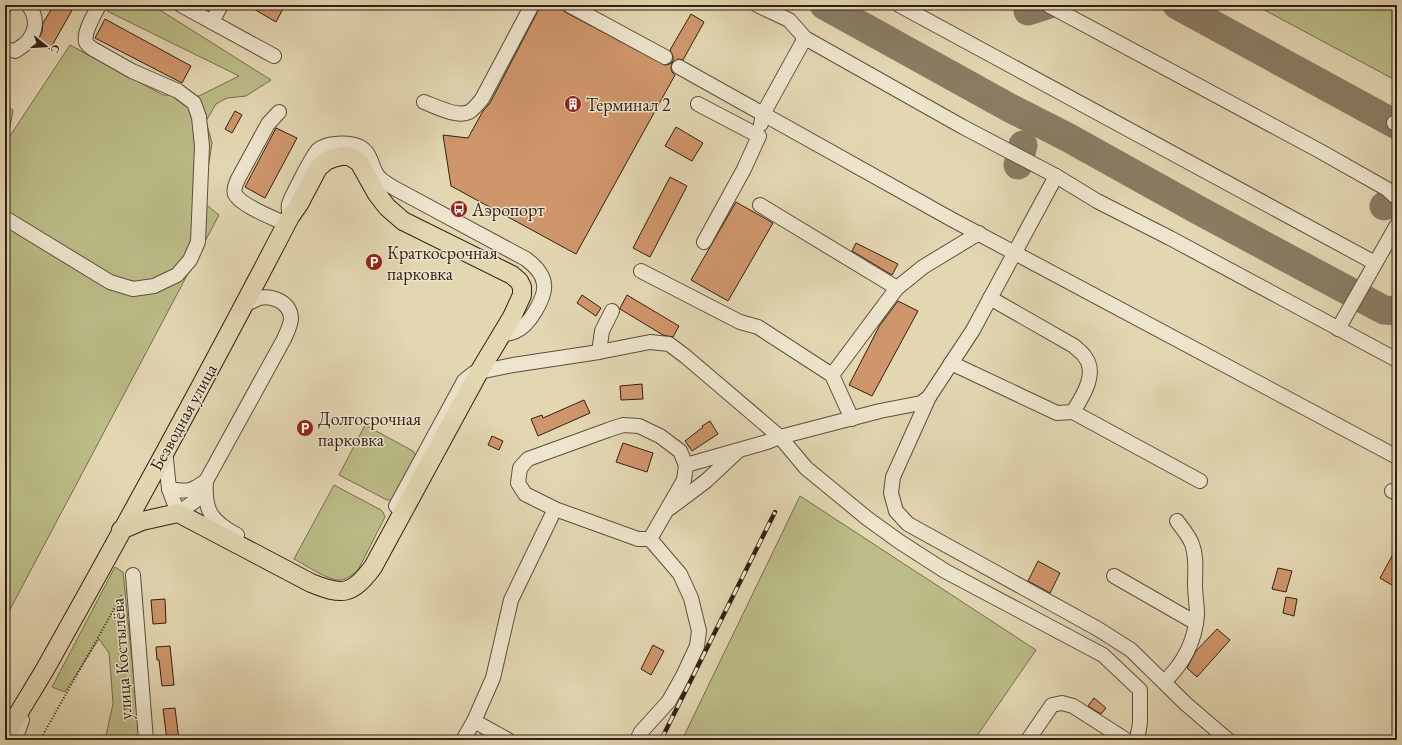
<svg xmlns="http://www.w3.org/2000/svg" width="1402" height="745" viewBox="0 0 1402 745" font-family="'EB Garamond',serif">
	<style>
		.green { fill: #bbbc87; stroke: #766e4e }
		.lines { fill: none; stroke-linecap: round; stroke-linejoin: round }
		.taxiway { stroke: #8a7c63; stroke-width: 29 }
		.building { fill: #d0966b; stroke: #312014 }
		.minor-casing { stroke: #5e4e3c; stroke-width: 16 }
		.major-casing { stroke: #312014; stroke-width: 20 }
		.path { stroke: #312014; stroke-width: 2; stroke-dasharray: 1 2; stroke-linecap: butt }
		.minor { stroke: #ede5cd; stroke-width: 14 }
		.major { stroke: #e3d7b2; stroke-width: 18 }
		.rail-casing { stroke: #312014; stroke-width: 4.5 }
		.rail { stroke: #ede5cd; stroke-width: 3; stroke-dasharray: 9; stroke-linecap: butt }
		.labels { text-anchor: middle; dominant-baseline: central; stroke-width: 3; stroke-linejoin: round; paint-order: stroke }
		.poi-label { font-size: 18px; fill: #312014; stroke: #ede5cd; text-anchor: start }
		.street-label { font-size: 18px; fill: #312014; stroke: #ede5cd }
	</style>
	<rect width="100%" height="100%" fill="#e3d7b2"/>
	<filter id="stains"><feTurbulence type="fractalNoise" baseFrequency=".005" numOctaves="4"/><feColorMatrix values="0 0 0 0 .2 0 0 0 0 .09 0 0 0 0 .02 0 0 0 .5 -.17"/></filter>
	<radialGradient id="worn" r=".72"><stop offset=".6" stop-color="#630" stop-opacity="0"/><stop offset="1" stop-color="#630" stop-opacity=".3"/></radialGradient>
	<g class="green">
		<path d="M 110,5 L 152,5 L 271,80 L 246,96 L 227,98 L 216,104 L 206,121 L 212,143 L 203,202 L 219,215 L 5,619 L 5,105 L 13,110 L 8,139 L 70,45 L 163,95 L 199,96 L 239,76 L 107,11 Z"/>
		<path d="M 1255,5 L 1397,5 L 1397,81 Z"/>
		<path d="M 365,425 L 413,451 L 416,456 L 392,500 L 387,500 L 339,475 Z"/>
		<path d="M 334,485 L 381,510 L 383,512 L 385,517 L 358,570 C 353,574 348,579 341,580 C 328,581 306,565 294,559 Z"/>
		<path d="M 800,496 L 1036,650 L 974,740 L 682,740 Z"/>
		<path d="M 115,567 L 123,572 L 134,680 L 139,740 L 105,740 L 113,704 L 111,676 L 109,653 L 99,639 L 65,692 L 52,687 Z"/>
	</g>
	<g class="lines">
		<g class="taxiway">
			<path d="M 824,5 L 1010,108 L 1067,137 L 1200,211 L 1384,310 L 1397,311"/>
			<path d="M 1177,5 L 1397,125"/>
			<path d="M 1028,11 L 1047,5"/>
			<path d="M 1018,165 L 1023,145"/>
			<path d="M 1384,206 L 1397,202"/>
		</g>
	</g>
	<g class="building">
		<path d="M 54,5 L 75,5 L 50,49 L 37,42 L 42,32 L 43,23 Z"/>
		<path d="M 247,5 L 285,5 L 276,22 Z"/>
		<path d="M 541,5 L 561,5 L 562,9 L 565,12 L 665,65 L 670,64 L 673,61 L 673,56 L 670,50 L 691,14 L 704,22 L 683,60 L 678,59 L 672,63 L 671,68 L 672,72 L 675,75 L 576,254 L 451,186 L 443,135 L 468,138 L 483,111 L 490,103 Z"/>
		<path d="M 105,19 L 191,66 L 182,83 L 95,38 Z"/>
		<path d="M 235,111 L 242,115 L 232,133 L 225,129 Z"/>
		<path d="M 676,127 L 703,143 L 692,161 L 665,146 Z"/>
		<path d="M 276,128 L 297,138 L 265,198 L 245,187 Z"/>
		<path d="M 670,177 L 687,186 L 650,257 L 633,248 Z"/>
		<path d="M 736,202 L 773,223 L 728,301 L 691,280 Z"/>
		<path d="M 856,243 L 898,264 L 892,275 L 852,251 Z"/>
		<path d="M 582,295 L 601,308 L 596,316 L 577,303 Z"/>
		<path d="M 627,295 L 679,326 L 673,337 L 663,335 L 620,309 L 620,308 Z"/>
		<path d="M 898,301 L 918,311 L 872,396 L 849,385 L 880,325 Z"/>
		<path d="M 642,384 L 643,399 L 621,400 L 620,386 Z"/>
		<path d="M 584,400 L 590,413 L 538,436 L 531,419 L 542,415 L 543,418 Z"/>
		<path d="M 710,421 L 718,434 L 692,451 L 685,441 L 703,427 L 702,426 Z"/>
		<path d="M 492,436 L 503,441 L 499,450 L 488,445 Z"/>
		<path d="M 623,443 L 653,453 L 647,472 L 616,462 Z"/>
		<path d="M 1397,547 L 1397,588 L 1380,578 Z"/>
		<path d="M 1038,561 L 1060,573 L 1050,593 L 1028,581 Z"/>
		<path d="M 1278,568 L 1292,571 L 1286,592 L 1272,589 Z"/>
		<path d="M 1286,597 L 1297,599 L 1294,616 L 1283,613 Z"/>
		<path d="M 165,599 L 166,623 L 153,624 L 151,600 Z"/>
		<path d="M 1217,629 L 1230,640 L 1197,677 L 1187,668 L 1196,651 Z"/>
		<path d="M 653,645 L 664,651 L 651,675 L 641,669 Z"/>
		<path d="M 170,646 L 174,685 L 162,686 L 159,660 L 157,660 L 156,647 Z"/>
		<path d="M 1094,698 L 1106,708 L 1101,714 L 1088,706 Z"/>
		<path d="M 175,708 L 179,740 L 167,740 L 163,709 Z"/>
	</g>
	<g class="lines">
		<g class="minor-casing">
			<g id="minor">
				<path d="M 181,5 L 274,56"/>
				<path d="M 569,5 L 665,57"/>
				<path d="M 757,5 L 789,20 L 805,38 L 963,127 L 1056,176 L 1097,201 L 1170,238 L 1397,360"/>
				<path d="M 899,5 L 1375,263"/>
				<path d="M 1048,5 L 1318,150 L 1387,189 L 1397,198"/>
				<path d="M 5,6 L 5,5"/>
				<path d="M 212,22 L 221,5"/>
				<path d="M 5,49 L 15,51 C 18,49 23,46 26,43 C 37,32 38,17 28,5"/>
				<path d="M 679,67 L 951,219 L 1397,457"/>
				<path d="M 424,102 C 435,106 457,118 469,112 C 474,109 478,104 482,99 L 532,5"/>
				<path d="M 698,104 L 759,136 L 744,169 L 704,242"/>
				<path d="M 279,112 L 268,124 L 238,179 C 236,184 233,188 235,194 C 241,206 274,218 286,224"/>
				<path d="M 1394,123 L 1397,122"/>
				<path d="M 761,124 L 763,114 L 805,38"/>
				<path d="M 760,205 L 897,288"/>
				<path d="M 290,217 C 289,213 288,208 289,204 C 291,198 313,154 318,150 C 327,142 349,142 360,147 C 371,153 371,165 377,175 C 381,181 388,184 394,188 L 526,259 C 534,265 543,273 544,284 C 546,297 529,326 516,331 C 512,333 506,334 501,335"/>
				<path d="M 5,218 L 110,282 L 133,289 L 154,286 L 177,275 L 190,260 L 198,242 L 202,146 L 199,117 L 194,103 L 178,91 L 132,71 L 93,49 C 90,47 87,45 86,42 C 83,32 95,14 99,5"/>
				<path d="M 641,271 L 740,322 L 758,327 L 832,375 L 852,419"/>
				<path d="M 990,298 L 1074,346 C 1077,349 1083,353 1085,357 C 1098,374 1082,397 1073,412"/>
				<path d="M 1338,329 L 1397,225"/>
				<path d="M 599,352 L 602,331 L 612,311"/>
				<path d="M 951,363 L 1057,413 L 1073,412 L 1200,481"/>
				<path d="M 832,375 L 897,288 L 923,267 L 979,233"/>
				<path d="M 929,397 L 893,477 L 891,493 L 896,511 L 908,524 L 1098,629 L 1131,650 L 1186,704 L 1228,740"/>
				<path d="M 623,425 L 639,426 L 660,436 L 680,451 L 686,465 L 684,480 L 650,539 L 638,539 L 555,509 L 525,494 L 518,483 L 520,468 L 528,459 L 608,430 Z"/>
				<path d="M 165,449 L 169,489 L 178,513 L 205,494"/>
				<path d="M 686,465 L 767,442 L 780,437 L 880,411 L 921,403 L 929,397 L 973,330 L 1056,176"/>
				<path d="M 169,489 C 187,492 191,492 206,481"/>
				<path d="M 1392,491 L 1397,493"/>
				<path d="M 396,506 L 464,381 L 474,373 L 513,365 L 599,352 L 650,342 L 669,344 L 685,356 L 780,437 L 806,468 L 868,519 L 900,542 L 945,571 L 1103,655 L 1140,690 L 1140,723 L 1137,740"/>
				<path d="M 670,508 L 706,481 L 738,451"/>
				<path d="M 237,535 C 211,521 204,511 206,481 L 284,339 C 287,332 291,325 291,318 C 290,302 272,295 259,298 C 254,300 249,303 244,305"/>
				<path d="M 133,575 L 146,740"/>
				<path d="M 1114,576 L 1196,623"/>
				<path d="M 1164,682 C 1183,664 1195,641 1197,615 C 1197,605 1195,594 1195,584 C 1195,571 1197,557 1192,544 C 1189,536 1182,528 1177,521"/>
				<path d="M 474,721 L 508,740"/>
				<path d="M 15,740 L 22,720"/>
				<path d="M 463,740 L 474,721 L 493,678 L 511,600 L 555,509"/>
				<path d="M 637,740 L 641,732 L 669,701 L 683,676 L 697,646 L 699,631 L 691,598 L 680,574 L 650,539"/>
				<path d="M 1028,740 L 1052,705 L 1062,703 L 1073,706 L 1126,740"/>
			</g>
		</g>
		<g class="major-casing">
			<path id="major" d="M 5,737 C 18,712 34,689 48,664 C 131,516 212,367 290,217 L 299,204 L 318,168 L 326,161 L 333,158 L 341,156 L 349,156 L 359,162 L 377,194 L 387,207 L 403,221 L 512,275 L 519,281 L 522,287 L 522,295 L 512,317 L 479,372 L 373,567 C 352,595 343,596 311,583 L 178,513 L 142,521 L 121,530"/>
		</g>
		<path class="path" d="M 40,740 L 122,595"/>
		<use href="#minor" class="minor"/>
		<use href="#major" class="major"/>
		<g class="rail-casing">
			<path id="rail" d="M 661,740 L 775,512"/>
		</g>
		<use href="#rail" class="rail"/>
	</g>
	<defs>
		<g id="building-disc" transform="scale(0.9)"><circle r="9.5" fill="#8f2418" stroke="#ede5cd"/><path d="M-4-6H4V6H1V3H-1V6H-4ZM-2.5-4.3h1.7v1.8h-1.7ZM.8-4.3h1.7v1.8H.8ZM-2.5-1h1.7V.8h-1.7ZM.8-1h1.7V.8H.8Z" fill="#fff"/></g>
		<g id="bus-disc" transform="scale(0.9)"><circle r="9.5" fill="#8f2418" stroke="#ede5cd"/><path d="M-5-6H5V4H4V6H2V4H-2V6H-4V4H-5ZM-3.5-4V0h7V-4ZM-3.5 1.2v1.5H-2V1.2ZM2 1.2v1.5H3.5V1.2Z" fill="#fff"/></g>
		<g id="parking-disc" transform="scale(0.9)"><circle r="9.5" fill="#8f2418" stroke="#ede5cd"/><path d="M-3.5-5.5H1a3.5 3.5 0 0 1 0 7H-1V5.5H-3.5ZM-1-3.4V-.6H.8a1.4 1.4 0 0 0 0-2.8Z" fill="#fff"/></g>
	</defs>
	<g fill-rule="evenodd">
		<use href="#building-disc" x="573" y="104"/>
		<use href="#bus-disc" x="459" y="209"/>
		<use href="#parking-disc" x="374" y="262"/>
		<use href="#parking-disc" x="305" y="428"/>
	</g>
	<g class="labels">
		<g class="poi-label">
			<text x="586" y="104">Терминал 2</text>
			<text x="472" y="209">Аэропорт</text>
			<text x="387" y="252">Краткосрочная<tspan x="387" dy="21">парковка</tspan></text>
			<text x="318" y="418">Долгосрочная<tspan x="318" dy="21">парковка</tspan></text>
		</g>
		<g class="street-label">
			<text transform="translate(183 417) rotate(-61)">Безводная улица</text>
			<text transform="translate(121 659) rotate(-94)">улица Костылёва</text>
		</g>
	</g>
	<rect width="1402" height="745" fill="none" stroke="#e3d7b2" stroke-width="20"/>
	<rect x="6" y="6" width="1390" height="733" fill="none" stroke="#312014" stroke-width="2"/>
	<rect x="10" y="10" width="1382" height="725" fill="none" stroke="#312014"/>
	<g transform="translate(46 46) rotate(107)" stroke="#ede5cd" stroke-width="3" paint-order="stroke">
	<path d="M0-3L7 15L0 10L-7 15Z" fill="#312014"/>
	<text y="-6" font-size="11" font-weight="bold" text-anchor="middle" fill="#312014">С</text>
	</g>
	<rect width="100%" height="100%" filter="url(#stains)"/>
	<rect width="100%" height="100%" fill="url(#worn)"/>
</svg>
